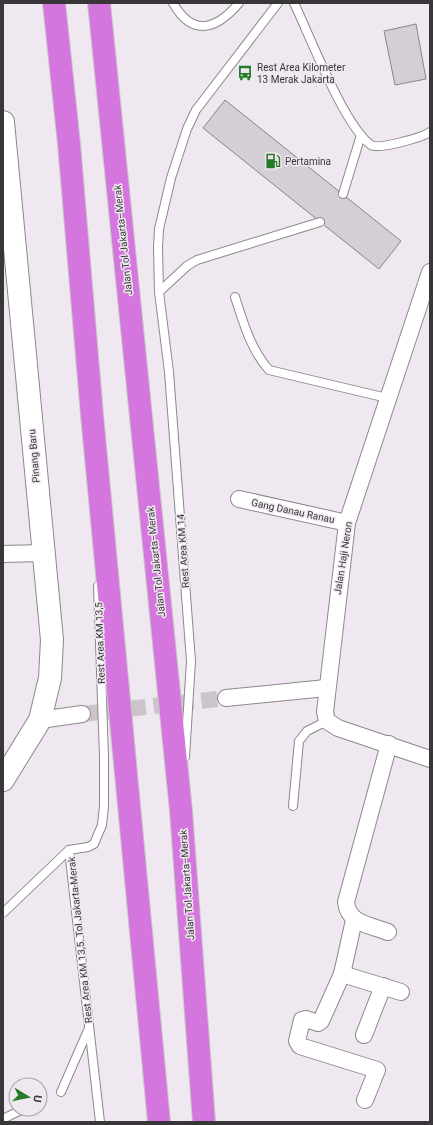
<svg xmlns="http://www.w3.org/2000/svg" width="433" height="1125" viewBox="0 0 433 1125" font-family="Roboto,sans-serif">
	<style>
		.building { fill: #d5ced6; stroke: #8a838a }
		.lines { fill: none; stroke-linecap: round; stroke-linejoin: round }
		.minor-tunnel { stroke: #cbc4cb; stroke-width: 16; stroke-dasharray: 16 8; stroke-linecap: butt }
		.service-casing { stroke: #8e878e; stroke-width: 10 }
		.minor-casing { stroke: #8e878e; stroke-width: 18 }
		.secondary-casing { stroke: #8e878e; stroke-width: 24 }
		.motorway-casing { stroke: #c8c7c8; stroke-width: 24 }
		.service { stroke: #fff; stroke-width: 8 }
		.minor { stroke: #fff; stroke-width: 16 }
		.secondary { stroke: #fff; stroke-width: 22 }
		.motorway { stroke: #d576df; stroke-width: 22 }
		.labels { text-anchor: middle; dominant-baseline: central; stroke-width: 3; stroke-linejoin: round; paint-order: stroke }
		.poi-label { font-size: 10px; fill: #393639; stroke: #efe8f0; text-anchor: start }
		.street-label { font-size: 10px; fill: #393639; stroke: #efe8f0 }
	</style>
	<rect width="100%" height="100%" fill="#efe8f0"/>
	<g class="building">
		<path d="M 416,24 L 426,79 L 395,85 L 384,31 Z"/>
		<path d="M 225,100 L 401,241 L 379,269 L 203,128 Z"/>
	</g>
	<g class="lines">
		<path class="minor-tunnel" d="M 82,714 L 226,698"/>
		<g class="service-casing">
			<g id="service">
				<path d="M 173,3 C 193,38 217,29 239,3"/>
				<path d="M 294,3 C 310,36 344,126 371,145 C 379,150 423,137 430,132"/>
				<path d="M 343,194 L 361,135"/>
				<path d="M 159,292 L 187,266 L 197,260 L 320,222"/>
				<path d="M 235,297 C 243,322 251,350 269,370 L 387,398"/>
				<path d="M 185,757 L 191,661 L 169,372 L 159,292 L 158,248 L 159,229 L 171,178 L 187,129 L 196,110 L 278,3"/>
				<path d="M 293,806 L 299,741 L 307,731 L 327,721"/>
				<path d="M 69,850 L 100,1122"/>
				<path d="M 3,913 L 69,850 L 88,847 L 94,844 L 102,825 L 104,806 L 104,757 L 98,586"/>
				<path d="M 61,1092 L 89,1028"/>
				<path d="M 3,1119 L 21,1110"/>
			</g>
		</g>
		<g class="minor-casing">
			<g id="minor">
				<path d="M 430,272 L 347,523 L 325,712 L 327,721 L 338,728 L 430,759"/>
				<path d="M 239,499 L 347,523"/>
				<path d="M 3,554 L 43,553"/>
				<path d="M 226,698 L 326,688"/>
				<path d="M 40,720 L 82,714"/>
				<path d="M 354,920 L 342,974 L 401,992"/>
				<path d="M 388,932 C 370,925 348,924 346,902 L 389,744"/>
				<path d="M 342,974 L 321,1021 L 318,1023 L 306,1019 L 302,1020 L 297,1041 L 300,1046 L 377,1070 L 365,1100"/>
				<path d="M 364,1035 L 383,986"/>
			</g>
		</g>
		<g class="secondary-casing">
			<path id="secondary" d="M 3,122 L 52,640 L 50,678 L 40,720 L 3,780"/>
		</g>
		<g class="motorway-casing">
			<g id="motorway">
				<path d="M 54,3 L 69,144 L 92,415 L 159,1122"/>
				<path d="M 99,3 L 181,811 L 204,1122"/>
			</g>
		</g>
		<use href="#service" class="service"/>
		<use href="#minor" class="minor"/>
		<use href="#secondary" class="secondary"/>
		<use href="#motorway" class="motorway"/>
	</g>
	<defs>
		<g id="bus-bare" transform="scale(1.2)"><path d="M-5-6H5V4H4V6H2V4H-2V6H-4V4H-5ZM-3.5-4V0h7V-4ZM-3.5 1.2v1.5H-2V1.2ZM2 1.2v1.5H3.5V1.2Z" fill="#247b28" stroke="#efe8f0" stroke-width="2.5" paint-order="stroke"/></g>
		<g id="fuel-bare" transform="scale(1.2)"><path d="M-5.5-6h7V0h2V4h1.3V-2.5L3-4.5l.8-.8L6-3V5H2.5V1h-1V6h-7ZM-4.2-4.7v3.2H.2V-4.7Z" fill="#247b28" stroke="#efe8f0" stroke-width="2.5" paint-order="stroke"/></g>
	</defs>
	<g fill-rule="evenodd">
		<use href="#bus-bare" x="245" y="73"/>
		<use href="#fuel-bare" x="273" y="161"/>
	</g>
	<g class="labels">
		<g class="poi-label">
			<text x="257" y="67">Rest Area Kilometer<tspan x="257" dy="12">13 Merak Jakarta</tspan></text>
			<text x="285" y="161">Pertamina</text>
		</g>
		<g class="street-label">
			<text transform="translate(123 240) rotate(-96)">Jalan Tol Jakarta–Merak</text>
			<text transform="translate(34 456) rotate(-95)">Pinang Baru</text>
			<text transform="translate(293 511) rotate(12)">Gang Danau Ranau</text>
			<text transform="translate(183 551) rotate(-94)">Rest Area KM 14</text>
			<text transform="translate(343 558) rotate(-81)">Jalan Haji Neron</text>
			<text transform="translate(156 562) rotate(-96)">Jalan Tol Jakarta–Merak</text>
			<text transform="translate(100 643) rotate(-92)">Rest Area KM 13,5</text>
			<text transform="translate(187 885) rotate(-94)">Jalan Tol Jakarta–Merak</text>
			<text transform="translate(80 940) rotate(-96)">Rest Area KM 13,5. Tol Jakarta-Merak</text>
		</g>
	</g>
	<rect width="433" height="1125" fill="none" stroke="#393639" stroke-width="8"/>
	<g transform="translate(28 1097) rotate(100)"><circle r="19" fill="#efe8f0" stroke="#a6a1a7"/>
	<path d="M0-3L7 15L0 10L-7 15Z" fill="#247b28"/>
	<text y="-6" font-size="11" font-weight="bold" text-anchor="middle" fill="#393639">U</text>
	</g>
</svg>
